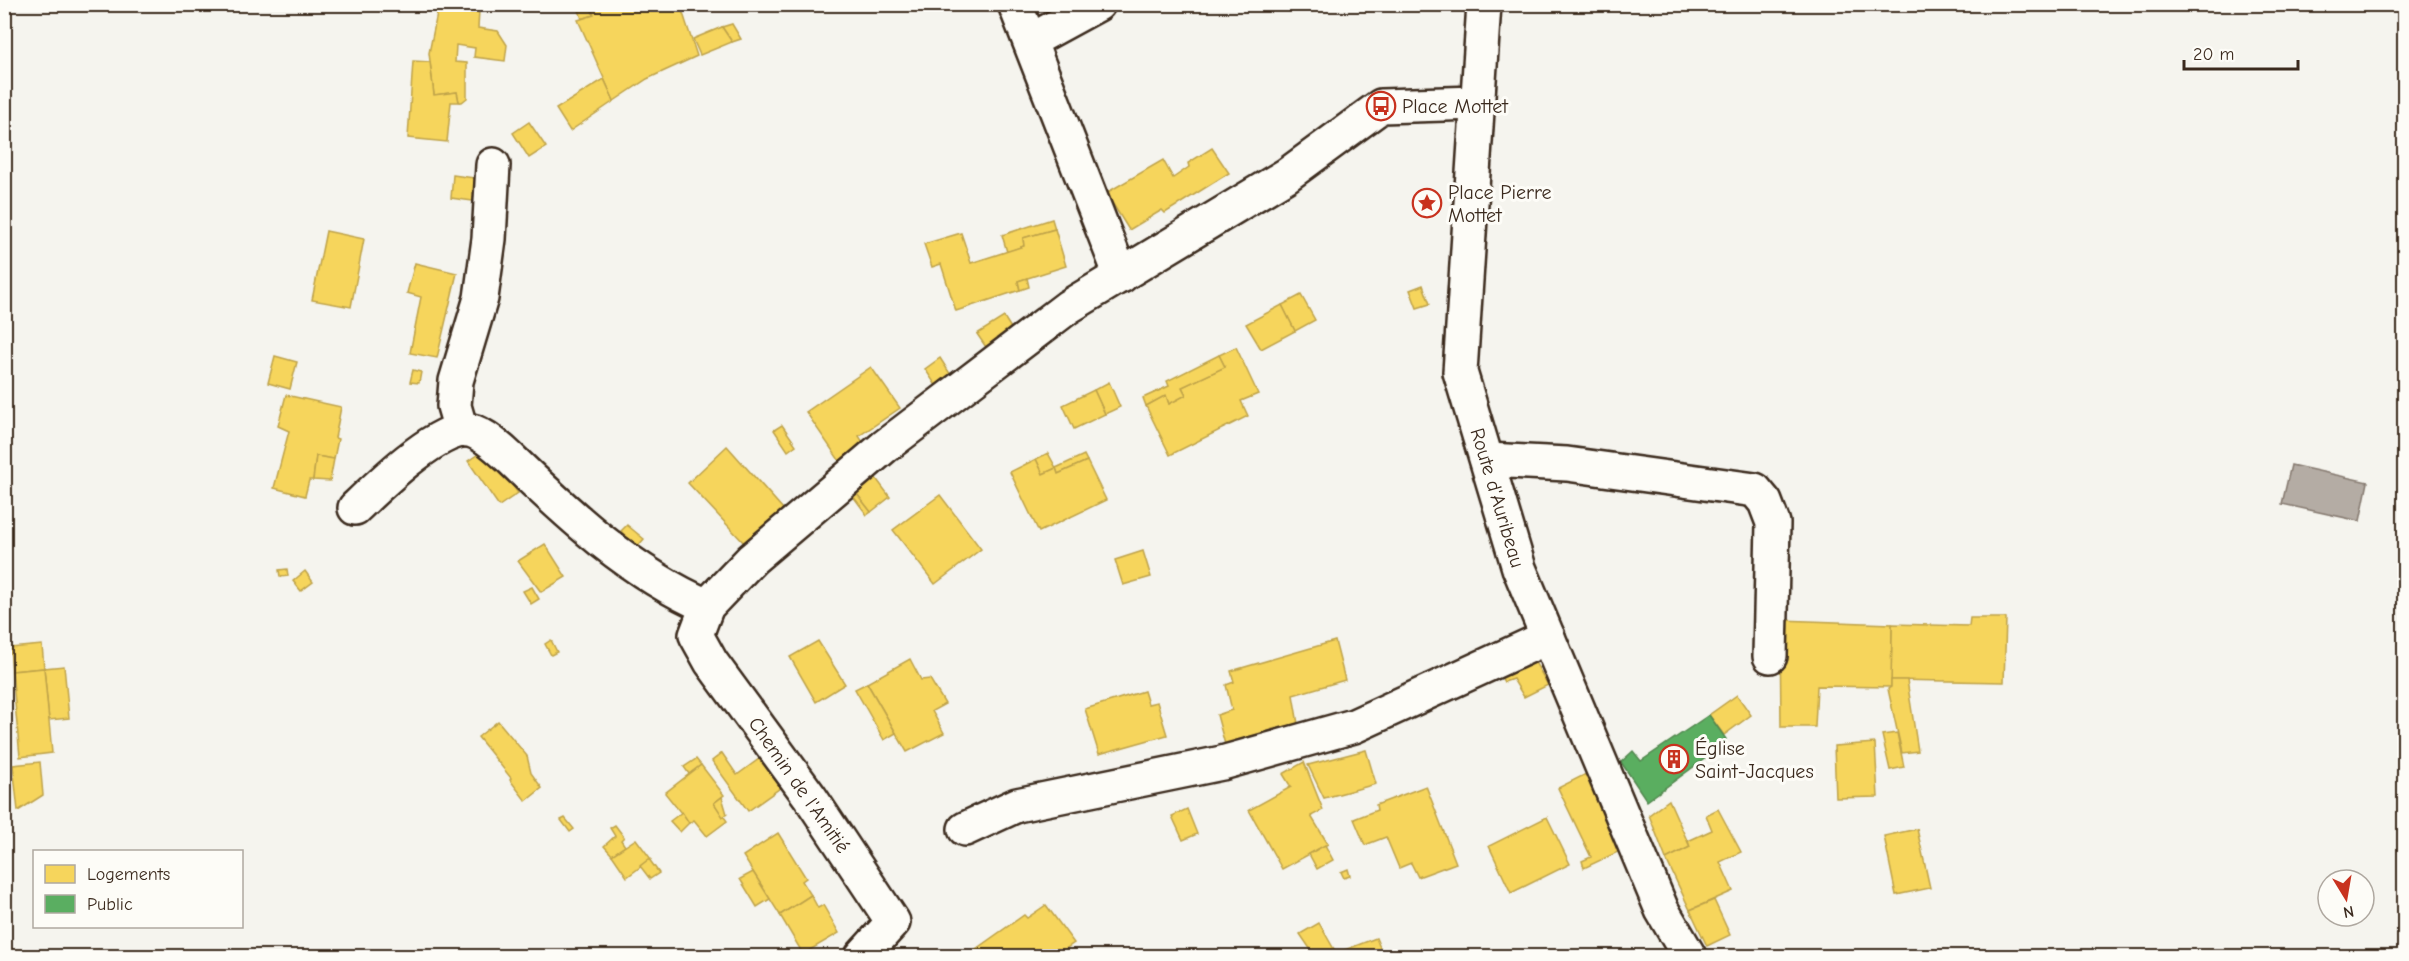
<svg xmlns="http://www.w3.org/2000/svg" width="2409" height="961" viewBox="0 0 2409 961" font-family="'Comic Neue',sans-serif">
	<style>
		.water { fill: #b4aca4; stroke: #84786e; stroke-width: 1.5 }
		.homes { fill: #f6d55c; stroke: #bea249; stroke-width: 1.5 }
		.public { fill: #5aae61; stroke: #51864d; stroke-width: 1.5 }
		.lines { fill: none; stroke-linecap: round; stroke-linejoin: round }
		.minor-casing { stroke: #3b2a1e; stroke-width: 38 }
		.minor { stroke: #fdfcf7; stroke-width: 33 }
		.labels { text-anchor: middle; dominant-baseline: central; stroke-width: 6; stroke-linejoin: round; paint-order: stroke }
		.poi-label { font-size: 20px; fill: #3b2a1e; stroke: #fdfcf7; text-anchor: start }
		.street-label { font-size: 20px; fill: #3b2a1e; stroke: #fdfcf7 }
	</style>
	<rect width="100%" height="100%" fill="#f5f4ee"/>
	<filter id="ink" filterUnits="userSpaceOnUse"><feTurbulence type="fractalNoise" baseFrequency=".0167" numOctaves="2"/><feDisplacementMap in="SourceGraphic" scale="12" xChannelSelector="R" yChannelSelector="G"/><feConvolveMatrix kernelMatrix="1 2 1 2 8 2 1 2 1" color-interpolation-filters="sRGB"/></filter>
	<g filter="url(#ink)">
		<path class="water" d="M 2291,465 L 2368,482 L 2360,521 L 2282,504 Z"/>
		<g class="homes">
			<path d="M 439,4 L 469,4 L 468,7 L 479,10 L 478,28 L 498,31 L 507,45 L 505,61 L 474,57 L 475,48 L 456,45 L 455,62 L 467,63 L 467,98 L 462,102 L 459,102 L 457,92 L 434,95 L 429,53 Z"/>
			<path d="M 577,4 L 589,4 L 594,15 L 582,19 Z"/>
			<path d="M 589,4 L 662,4 L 663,7 L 680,4 L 697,56 L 647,79 L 614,101 L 578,20 L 594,15 Z"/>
			<path d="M 732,24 L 741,39 L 732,42 L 722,27 Z"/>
			<path d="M 722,27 L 732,42 L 700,55 L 693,39 Z"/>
			<path d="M 413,61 L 430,62 L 434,95 L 457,92 L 459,102 L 451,102 L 447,142 L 408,138 Z"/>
			<path d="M 604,79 L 614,101 L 570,131 L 556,109 Z"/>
			<path d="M 529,122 L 546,147 L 529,158 L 513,133 Z"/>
			<path d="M 1212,148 L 1229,173 L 1165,213 L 1162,210 L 1129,230 L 1106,193 L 1163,160 L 1173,178 L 1189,167 L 1188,163 Z"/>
			<path d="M 453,175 L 488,180 L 487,203 L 451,198 Z"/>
			<path d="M 1052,219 L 1055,229 L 1023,238 L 1024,246 L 1007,252 L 1002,235 Z"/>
			<path d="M 1055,229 L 1066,266 L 1018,281 L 1020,290 L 956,311 L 941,264 L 932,267 L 924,244 L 961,233 L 971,263 L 1024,246 L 1023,238 Z"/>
			<path d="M 326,231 L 364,239 L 351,307 L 312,300 Z"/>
			<path d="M 415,263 L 457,273 L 437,358 L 410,353 L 421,297 L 407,293 Z"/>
			<path d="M 1027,278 L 1029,287 L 1020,290 L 1018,281 Z"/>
			<path d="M 1423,285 L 1430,304 L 1417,308 L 1410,290 Z"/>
			<path d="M 1301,295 L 1315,320 L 1295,331 L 1282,305 Z"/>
			<path d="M 1282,305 L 1295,331 L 1261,349 L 1246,324 Z"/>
			<path d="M 1004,317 L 1016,336 L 990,353 L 977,334 Z"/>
			<path d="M 1236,347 L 1258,394 L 1241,401 L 1248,416 L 1170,455 L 1146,406 L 1166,395 L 1169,404 L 1186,395 L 1182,387 L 1225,367 L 1219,355 Z"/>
			<path d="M 1219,355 L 1225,367 L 1182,387 L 1186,395 L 1169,404 L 1166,395 L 1146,406 L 1143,398 L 1169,386 L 1167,381 Z"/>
			<path d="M 275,356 L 297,362 L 290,389 L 268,383 Z"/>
			<path d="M 940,358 L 954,380 L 939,390 L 925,369 Z"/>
			<path d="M 871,367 L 900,408 L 859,436 L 866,447 L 843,466 L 806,412 Z"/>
			<path d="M 413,370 L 421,372 L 419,383 L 410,382 Z"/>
			<path d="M 1109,382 L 1120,407 L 1105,414 L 1094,390 Z"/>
			<path d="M 1094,390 L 1105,414 L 1074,429 L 1063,405 Z"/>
			<path d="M 286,395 L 341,407 L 335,438 L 338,439 L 334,459 L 316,456 L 313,480 L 309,480 L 305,496 L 274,488 L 289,431 L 278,426 Z"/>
			<path d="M 782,425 L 796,445 L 788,451 L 774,430 Z"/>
			<path d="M 727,446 L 783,509 L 745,544 L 688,483 Z"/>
			<path d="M 486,449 L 518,493 L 499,506 L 468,461 Z"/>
			<path d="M 1048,453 L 1056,468 L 1043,474 L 1036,459 Z"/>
			<path d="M 1084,455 L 1087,461 L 1058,474 L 1056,468 Z"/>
			<path d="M 316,456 L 334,459 L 330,481 L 313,480 Z"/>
			<path d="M 1036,459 L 1043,474 L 1056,468 L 1058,474 L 1087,461 L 1106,500 L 1039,532 L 1010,472 Z"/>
			<path d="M 872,473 L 890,497 L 871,512 L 853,489 Z"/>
			<path d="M 853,489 L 871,512 L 867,515 L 850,492 Z"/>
			<path d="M 940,495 L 981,549 L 935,584 L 893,530 Z"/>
			<path d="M 627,525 L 644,539 L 636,548 L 621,531 Z"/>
			<path d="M 545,544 L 566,577 L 541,592 L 518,561 Z"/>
			<path d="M 1143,551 L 1151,577 L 1123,585 L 1115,560 Z"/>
			<path d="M 287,569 L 288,576 L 280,577 L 279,570 Z"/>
			<path d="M 305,571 L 313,582 L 301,591 L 293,581 Z"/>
			<path d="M 532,587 L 539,599 L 531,604 L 523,591 Z"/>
			<path d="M 1970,618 L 2006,618 L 2004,682 L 1891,680 L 1892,624 L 1969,626 Z"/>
			<path d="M 1780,620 L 1892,624 L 1891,687 L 1817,686 L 1815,727 L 1781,727 Z"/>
			<path d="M 551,640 L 557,652 L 551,655 L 545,644 Z"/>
			<path d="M 818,641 L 845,684 L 816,702 L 790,657 Z"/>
			<path d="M 1335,641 L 1345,680 L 1293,695 L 1298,724 L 1272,729 L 1272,731 L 1244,738 L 1245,747 L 1227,752 L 1217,715 L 1232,710 L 1226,685 L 1234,682 L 1231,671 Z"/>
			<path d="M 42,645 L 44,668 L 12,671 L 10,648 Z"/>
			<path d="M 1532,657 L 1548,685 L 1524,697 L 1513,679 L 1504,682 L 1500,675 Z"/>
			<path d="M 910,659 L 921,680 L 930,679 L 945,704 L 932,711 L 944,733 L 907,752 L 867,683 Z"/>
			<path d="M 64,666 L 69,718 L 49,720 L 44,668 Z"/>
			<path d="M 44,668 L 52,753 L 20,757 L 12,671 Z"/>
			<path d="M 1891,680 L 1907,680 L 1918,751 L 1902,753 L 1888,689 L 1891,687 Z"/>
			<path d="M 867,683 L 896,733 L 884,740 L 855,689 Z"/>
			<path d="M 1144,691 L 1148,704 L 1157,702 L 1167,735 L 1099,754 L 1085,709 Z"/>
			<path d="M 1737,695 L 1751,715 L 1724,735 L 1709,715 Z"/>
			<path d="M 498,721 L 527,756 L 531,773 L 542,788 L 526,801 L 510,780 L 511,778 L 478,737 Z"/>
			<path d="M 1897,733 L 1904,767 L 1890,770 L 1882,735 Z"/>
			<path d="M 1875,743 L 1878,797 L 1836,798 L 1834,746 Z"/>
			<path d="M 1366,750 L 1376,784 L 1324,798 L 1308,765 Z"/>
			<path d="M 722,753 L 737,775 L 763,756 L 783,786 L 748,811 L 712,761 Z"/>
			<path d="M 696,759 L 701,765 L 689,774 L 684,767 Z"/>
			<path d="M 40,762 L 43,795 L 18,811 L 13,765 Z"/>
			<path d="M 1304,762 L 1323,810 L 1311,816 L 1328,844 L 1282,869 L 1249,810 L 1291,787 L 1283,774 Z"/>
			<path d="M 701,765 L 724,795 L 714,803 L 727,821 L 707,836 L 694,820 L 689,823 L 665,793 Z"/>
			<path d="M 1588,773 L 1620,851 L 1584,868 L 1582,861 L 1591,857 L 1558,788 Z"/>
			<path d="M 1426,786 L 1456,863 L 1418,877 L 1411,863 L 1399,868 L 1386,837 L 1365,845 L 1354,819 L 1377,810 L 1376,805 Z"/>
			<path d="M 722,797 L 727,814 L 723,817 L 714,803 Z"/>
			<path d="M 1669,800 L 1690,847 L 1666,859 L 1649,815 Z"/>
			<path d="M 1187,809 L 1197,834 L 1183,840 L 1172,816 Z"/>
			<path d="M 1718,809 L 1741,852 L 1720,862 L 1733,891 L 1690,910 L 1666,859 L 1690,847 L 1688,841 L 1712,830 L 1706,815 Z"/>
			<path d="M 682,812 L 689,823 L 680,832 L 670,821 Z"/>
			<path d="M 1547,817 L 1570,864 L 1511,893 L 1489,846 Z"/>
			<path d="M 565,818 L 574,829 L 570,832 L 561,820 Z"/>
			<path d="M 615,825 L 624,837 L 621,840 L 625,846 L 612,855 L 604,846 L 615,836 L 610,828 Z"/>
			<path d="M 1917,829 L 1930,888 L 1896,895 L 1884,836 Z"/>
			<path d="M 778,833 L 806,878 L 802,881 L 811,895 L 780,915 L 743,856 Z"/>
			<path d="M 636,839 L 651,859 L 627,877 L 612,855 Z"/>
			<path d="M 1325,845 L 1333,860 L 1317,869 L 1309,854 Z"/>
			<path d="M 649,859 L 659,873 L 650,879 L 640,866 Z"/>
			<path d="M 1348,869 L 1350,876 L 1344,878 L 1341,872 Z"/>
			<path d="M 753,872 L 770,899 L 757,907 L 740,879 Z"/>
			<path d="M 811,895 L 818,908 L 823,905 L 839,933 L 803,954 L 780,915 Z"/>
			<path d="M 1714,900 L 1730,935 L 1707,946 L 1690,910 Z"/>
			<path d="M 1046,905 L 1074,943 L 1055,956 L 966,956 L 1024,915 L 1027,918 Z"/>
			<path d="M 1319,923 L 1335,951 L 1326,956 L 1315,956 L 1300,934 Z"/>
			<path d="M 1376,938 L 1381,950 L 1361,956 L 1338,956 L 1337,953 Z"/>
		</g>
		<path class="public" d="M 1709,715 L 1726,739 L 1706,755 L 1707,757 L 1647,801 L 1621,762 L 1633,751 L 1641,761 Z"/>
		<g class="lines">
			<g class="minor-casing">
				<g id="minor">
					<path d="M 1015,4 L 1121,276"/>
					<path id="s1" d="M 1484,4 L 1460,372 L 1519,568 L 1662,910 L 1689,956"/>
					<path d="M 1030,41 L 1098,4"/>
					<path d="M 461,430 L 454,406 L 456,381 L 481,298 L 489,239 L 493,165"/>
					<path d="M 1487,460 L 1567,464 L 1755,490 L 1765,502 L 1773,523 L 1770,656"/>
					<path d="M 355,508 C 379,485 428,437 461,430 C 478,427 499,448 511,459 C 570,516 631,573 707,606"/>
					<path d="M 965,829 L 1017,805 L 1222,763 L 1354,726 L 1548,637"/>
					<path d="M 862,956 L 893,922 L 810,797 L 711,662 L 696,635 L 707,606 L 752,559 L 884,447 L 1068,307 L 1287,175 L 1381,106 L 1476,103"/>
				</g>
			</g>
			<use href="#minor" class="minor"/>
		</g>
	</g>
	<defs>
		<g id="bus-ring" transform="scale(1.5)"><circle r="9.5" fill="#fdfcf7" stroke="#c8321e" stroke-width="1.5"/><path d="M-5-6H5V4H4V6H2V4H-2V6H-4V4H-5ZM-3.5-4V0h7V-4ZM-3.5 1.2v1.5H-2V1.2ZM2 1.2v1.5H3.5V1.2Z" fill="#c8321e"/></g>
		<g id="sight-ring" transform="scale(1.5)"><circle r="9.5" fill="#fdfcf7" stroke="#c8321e" stroke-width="1.5"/><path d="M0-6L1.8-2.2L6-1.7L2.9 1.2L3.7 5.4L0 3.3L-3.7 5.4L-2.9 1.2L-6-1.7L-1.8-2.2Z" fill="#c8321e"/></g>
		<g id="building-ring" transform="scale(1.5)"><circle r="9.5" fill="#fdfcf7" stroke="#c8321e" stroke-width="1.5"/><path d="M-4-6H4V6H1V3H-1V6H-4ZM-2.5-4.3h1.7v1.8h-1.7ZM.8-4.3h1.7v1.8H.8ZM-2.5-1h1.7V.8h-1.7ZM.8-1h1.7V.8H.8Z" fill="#c8321e"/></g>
	</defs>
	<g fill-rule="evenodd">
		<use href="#bus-ring" x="1381" y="106"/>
		<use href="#sight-ring" x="1427" y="203"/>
		<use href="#building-ring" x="1674" y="759"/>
	</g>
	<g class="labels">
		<g class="poi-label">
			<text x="1402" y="106">Place Mottet</text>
			<text x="1448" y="192">Place Pierre<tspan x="1448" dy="23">Mottet</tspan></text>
			<text x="1695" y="748">Église<tspan x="1695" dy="23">Saint-Jacques</tspan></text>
		</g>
		<g class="street-label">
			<text stroke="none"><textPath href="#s1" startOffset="500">Route d'Auribeau</textPath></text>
			<text transform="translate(799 785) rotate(55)">Chemin de l'Amitié</text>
		</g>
	</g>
	<rect width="2409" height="961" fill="none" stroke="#fdfcf7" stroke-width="24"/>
	<rect x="12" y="12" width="2385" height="937" fill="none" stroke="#3b2a1e" stroke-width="2" filter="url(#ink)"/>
	<rect x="33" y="850" width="210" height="78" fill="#fdfcf7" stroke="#afa8a0" stroke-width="1.5"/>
	<rect x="45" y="865" width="30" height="18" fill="#f6d55c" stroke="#afa8a0" stroke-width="1.5"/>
	<text x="87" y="880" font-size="18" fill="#3b2a1e">Logements</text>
	<rect x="45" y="895" width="30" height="18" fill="#5aae61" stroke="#afa8a0" stroke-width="1.5"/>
	<text x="87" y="910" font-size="18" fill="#3b2a1e">Public</text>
	<g transform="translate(2346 898) rotate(169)"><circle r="28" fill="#fdfcf7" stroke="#afa8a0" stroke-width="1.5"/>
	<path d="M0-4.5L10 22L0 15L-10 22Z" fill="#c8321e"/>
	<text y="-9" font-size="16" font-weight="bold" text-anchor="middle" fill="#3b2a1e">N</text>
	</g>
	<path d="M2184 60v9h114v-9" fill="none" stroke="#3b2a1e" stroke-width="3"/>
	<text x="2193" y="60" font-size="18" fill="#3b2a1e" stroke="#fdfcf7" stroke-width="4.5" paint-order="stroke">20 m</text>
</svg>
